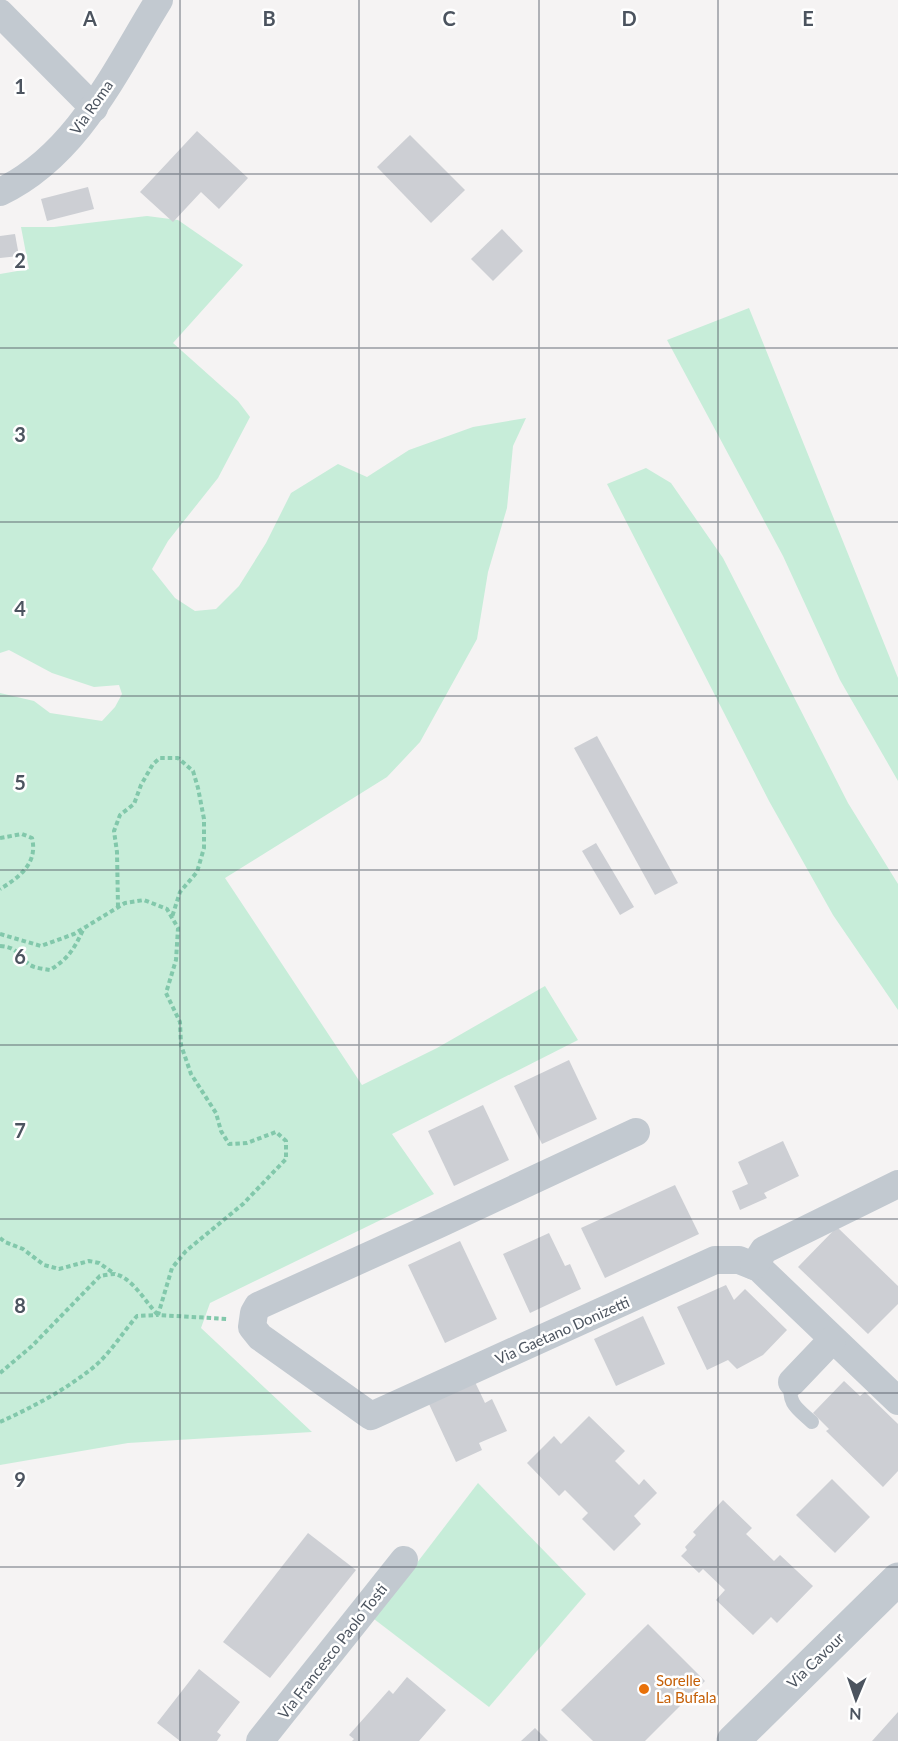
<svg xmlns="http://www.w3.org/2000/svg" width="898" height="1741" viewBox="0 0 898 1741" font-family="Lato,sans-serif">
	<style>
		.green { fill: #c7edd9 }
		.building { fill: #cdcfd4 }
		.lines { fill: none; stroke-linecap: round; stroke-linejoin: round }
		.path { stroke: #82c8ab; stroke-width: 4; stroke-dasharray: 4.5 3; stroke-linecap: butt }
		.service { stroke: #c2c9d0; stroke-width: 14 }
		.minor { stroke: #c2c9d0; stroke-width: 28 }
		.tertiary { stroke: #c2c9d0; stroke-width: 33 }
		.grid { fill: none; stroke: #4c545f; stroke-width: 1.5; stroke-opacity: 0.55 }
		.food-dot { fill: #e8710a; stroke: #fff; stroke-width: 2 }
		.labels { text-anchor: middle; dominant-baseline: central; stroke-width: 5; stroke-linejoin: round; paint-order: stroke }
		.street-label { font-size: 15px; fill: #4c545f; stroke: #fff }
		.food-label { font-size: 15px; fill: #c56008; stroke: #fff; text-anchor: start }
		.grid-label { font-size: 20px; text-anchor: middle; font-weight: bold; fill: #4c545f; stroke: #fff; stroke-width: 5; stroke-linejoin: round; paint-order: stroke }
	</style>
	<rect width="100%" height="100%" fill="#f5f3f3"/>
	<g class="green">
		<path d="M 147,216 L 178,220 L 243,265 L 173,343 L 238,401 L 250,417 L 218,478 L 168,541 L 152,569 L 175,598 L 195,611 L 216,609 L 239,586 L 266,543 L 291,493 L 338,464 L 367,477 L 409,450 L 473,427 L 526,418 L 513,446 L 507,508 L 488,572 L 477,639 L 420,742 L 387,777 L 225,878 L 362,1085 L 437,1048 L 545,986 L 578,1040 L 392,1134 L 434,1194 L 210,1303 L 201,1328 L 312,1432 L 128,1443 L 0,1465 L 0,693 L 34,701 L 50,713 L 102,721 L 115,707 L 122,694 L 119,685 L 94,687 L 52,673 L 9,650 L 0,653 L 0,274 L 29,269 L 21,227 L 54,227 Z"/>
		<path d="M 749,308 L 898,678 L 898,781 L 840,680 L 783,556 L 667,340 Z"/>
		<path d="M 646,468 L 671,483 L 723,558 L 848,803 L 898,884 L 898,1010 L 833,915 L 769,801 L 607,484 Z"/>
		<path d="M 478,1483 L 586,1594 L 489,1707 L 374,1619 Z"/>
	</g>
	<g class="building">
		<path d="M 197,131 L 248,178 L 219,209 L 201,192 L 173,222 L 140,192 Z"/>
		<path d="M 410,135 L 465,190 L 431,223 L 377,167 Z"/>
		<path d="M 88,187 L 94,209 L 47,221 L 41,199 Z"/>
		<path d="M 502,229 L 523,251 L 493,281 L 471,259 Z"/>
		<path d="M 15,234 L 19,256 L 0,258 L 0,236 Z"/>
		<path d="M 597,736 L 678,883 L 655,895 L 574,748 Z"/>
		<path d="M 596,843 L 634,907 L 620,915 L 582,851 Z"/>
		<path d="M 569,1060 L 597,1119 L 542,1144 L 514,1086 Z"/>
		<path d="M 483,1105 L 509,1160 L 454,1186 L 428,1131 Z"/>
		<path d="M 783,1141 L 799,1176 L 764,1193 L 767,1198 L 740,1210 L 732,1191 L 748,1184 L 738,1162 Z"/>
		<path d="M 675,1185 L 699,1234 L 605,1278 L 581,1228 Z"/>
		<path d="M 837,1227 L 898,1286 L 898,1304 L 868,1334 L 798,1267 Z"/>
		<path d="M 549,1233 L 565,1266 L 570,1264 L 581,1289 L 530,1313 L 503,1254 Z"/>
		<path d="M 460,1241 L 497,1319 L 445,1343 L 408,1265 Z"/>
		<path d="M 726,1285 L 734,1300 L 745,1289 L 787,1330 L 763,1355 L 737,1369 L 728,1360 L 707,1370 L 677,1307 Z"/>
		<path d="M 643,1316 L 665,1364 L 616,1386 L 594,1339 Z"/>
		<path d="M 844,1381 L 860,1396 L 865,1392 L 898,1424 L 898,1471 L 883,1487 L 826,1431 L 829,1429 L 813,1413 Z"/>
		<path d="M 475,1382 L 485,1403 L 492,1399 L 507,1431 L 479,1443 L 482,1450 L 456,1462 L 429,1404 Z"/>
		<path d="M 589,1416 L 625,1451 L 615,1461 L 639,1485 L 644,1479 L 657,1493 L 634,1516 L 641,1524 L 614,1551 L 582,1519 L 588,1513 L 565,1490 L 559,1496 L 527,1463 L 554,1436 L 561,1444 Z"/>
		<path d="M 832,1479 L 870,1517 L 835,1553 L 796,1515 Z"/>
		<path d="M 723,1500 L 752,1528 L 746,1534 L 774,1561 L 780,1555 L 813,1586 L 777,1623 L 771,1617 L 753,1635 L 716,1600 L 725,1590 L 703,1569 L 699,1573 L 681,1556 L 687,1550 L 685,1547 L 696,1535 L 693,1532 Z"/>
		<path d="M 308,1533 L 356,1570 L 270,1678 L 223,1642 Z"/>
		<path d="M 648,1624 L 705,1681 L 645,1741 L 593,1741 L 561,1710 Z"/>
		<path d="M 199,1669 L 240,1702 L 217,1732 L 221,1735 L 217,1741 L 180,1741 L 157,1723 Z"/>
		<path d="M 407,1677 L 446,1710 L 419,1741 L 352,1741 L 354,1739 L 349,1735 L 389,1690 L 393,1694 Z"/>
		<path d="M 898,1712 L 898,1741 L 872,1741 Z"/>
		<path d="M 535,1728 L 548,1741 L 521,1741 Z"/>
	</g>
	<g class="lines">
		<g class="path">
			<path d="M 0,838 L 22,834 L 32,838 C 38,863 20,877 0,889"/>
			<path d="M 118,907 L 117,852 L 114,831 L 120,815 L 134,804 L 141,785 L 153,764 L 160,758 L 178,758 L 193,771 L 198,788 L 204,819 L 204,848 L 197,872 L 180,892 L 172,917"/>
			<path d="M 0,934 L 41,946 L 74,934 L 125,903 L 144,900 L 167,909 L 178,928 L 176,960 L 166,993 L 180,1022 L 181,1045 L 191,1074 L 216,1113 L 221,1131 L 229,1144 L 247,1143 L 276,1132 L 286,1141 L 286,1159 L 243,1204 L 186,1251 L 172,1268 L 158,1315 L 228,1319"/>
			<path d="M 0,946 C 18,947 18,956 30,965 C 35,968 44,969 50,970 C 69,958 74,949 83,930"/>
			<path d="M 0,1238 L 5,1242 L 23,1249 L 44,1265 L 59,1269 L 89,1261 L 99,1263 L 115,1274"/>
			<path d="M 0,1373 L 32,1346 L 100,1276 C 105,1275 111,1274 115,1274 C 133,1278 146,1303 158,1315"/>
			<path d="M 0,1422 C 33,1407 67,1389 95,1366 C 111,1352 123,1332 137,1316 L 158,1315"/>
		</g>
		<path class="service" d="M 792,1382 C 786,1403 798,1409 812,1422"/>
		<g class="minor">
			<path d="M 0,13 L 94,108"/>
			<path d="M 0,192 C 78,155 116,69 159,0"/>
			<path d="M 636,1132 L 439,1224 L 258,1306 L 254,1313 L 252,1327 L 260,1337 L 371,1416 L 715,1260 L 739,1260 L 759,1268 L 898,1401"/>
			<path d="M 754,1266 L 764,1250 L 898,1184"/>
			<path d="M 792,1382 L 832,1340"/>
			<path d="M 260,1741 L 404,1560"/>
		</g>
		<path class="tertiary" d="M 733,1741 L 898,1579"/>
	</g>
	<path class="grid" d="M 180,0 L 180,1741M 359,0 L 359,1741M 539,0 L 539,1741M 718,0 L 718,1741M 0,174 L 898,174M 0,348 L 898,348M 0,522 L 898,522M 0,696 L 898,696M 0,870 L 898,870M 0,1045 L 898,1045M 0,1219 L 898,1219M 0,1393 L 898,1393M 0,1567 L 898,1567"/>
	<circle class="food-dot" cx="644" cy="1689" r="6"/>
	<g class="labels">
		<g class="street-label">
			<text transform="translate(91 107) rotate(-55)">Via Roma</text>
			<text transform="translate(562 1330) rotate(-24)">Via Gaetano Donizetti</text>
			<text transform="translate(332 1651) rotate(-52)">Via Francesco Paolo Tosti</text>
			<text transform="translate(815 1660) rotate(-44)">Via Cavour</text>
		</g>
		<g class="food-label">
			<text x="656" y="1680">Sorelle<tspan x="656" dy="17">La Bufala</tspan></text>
		</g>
	</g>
	<g class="grid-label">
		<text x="90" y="26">A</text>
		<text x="269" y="26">B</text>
		<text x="449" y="26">C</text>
		<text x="629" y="26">D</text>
		<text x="808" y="26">E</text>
		<text x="20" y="94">1</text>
		<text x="20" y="268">2</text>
		<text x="20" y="442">3</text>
		<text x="20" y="616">4</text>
		<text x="20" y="790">5</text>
		<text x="20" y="964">6</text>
		<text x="20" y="1138">7</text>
		<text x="20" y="1313">8</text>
		<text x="20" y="1487">9</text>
	</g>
	<g transform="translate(856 1699) rotate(182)" stroke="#ffffff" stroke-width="4.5" paint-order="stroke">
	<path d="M0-4.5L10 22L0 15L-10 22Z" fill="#4c545f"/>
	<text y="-9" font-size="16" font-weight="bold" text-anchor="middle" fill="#4c545f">N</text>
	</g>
</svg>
